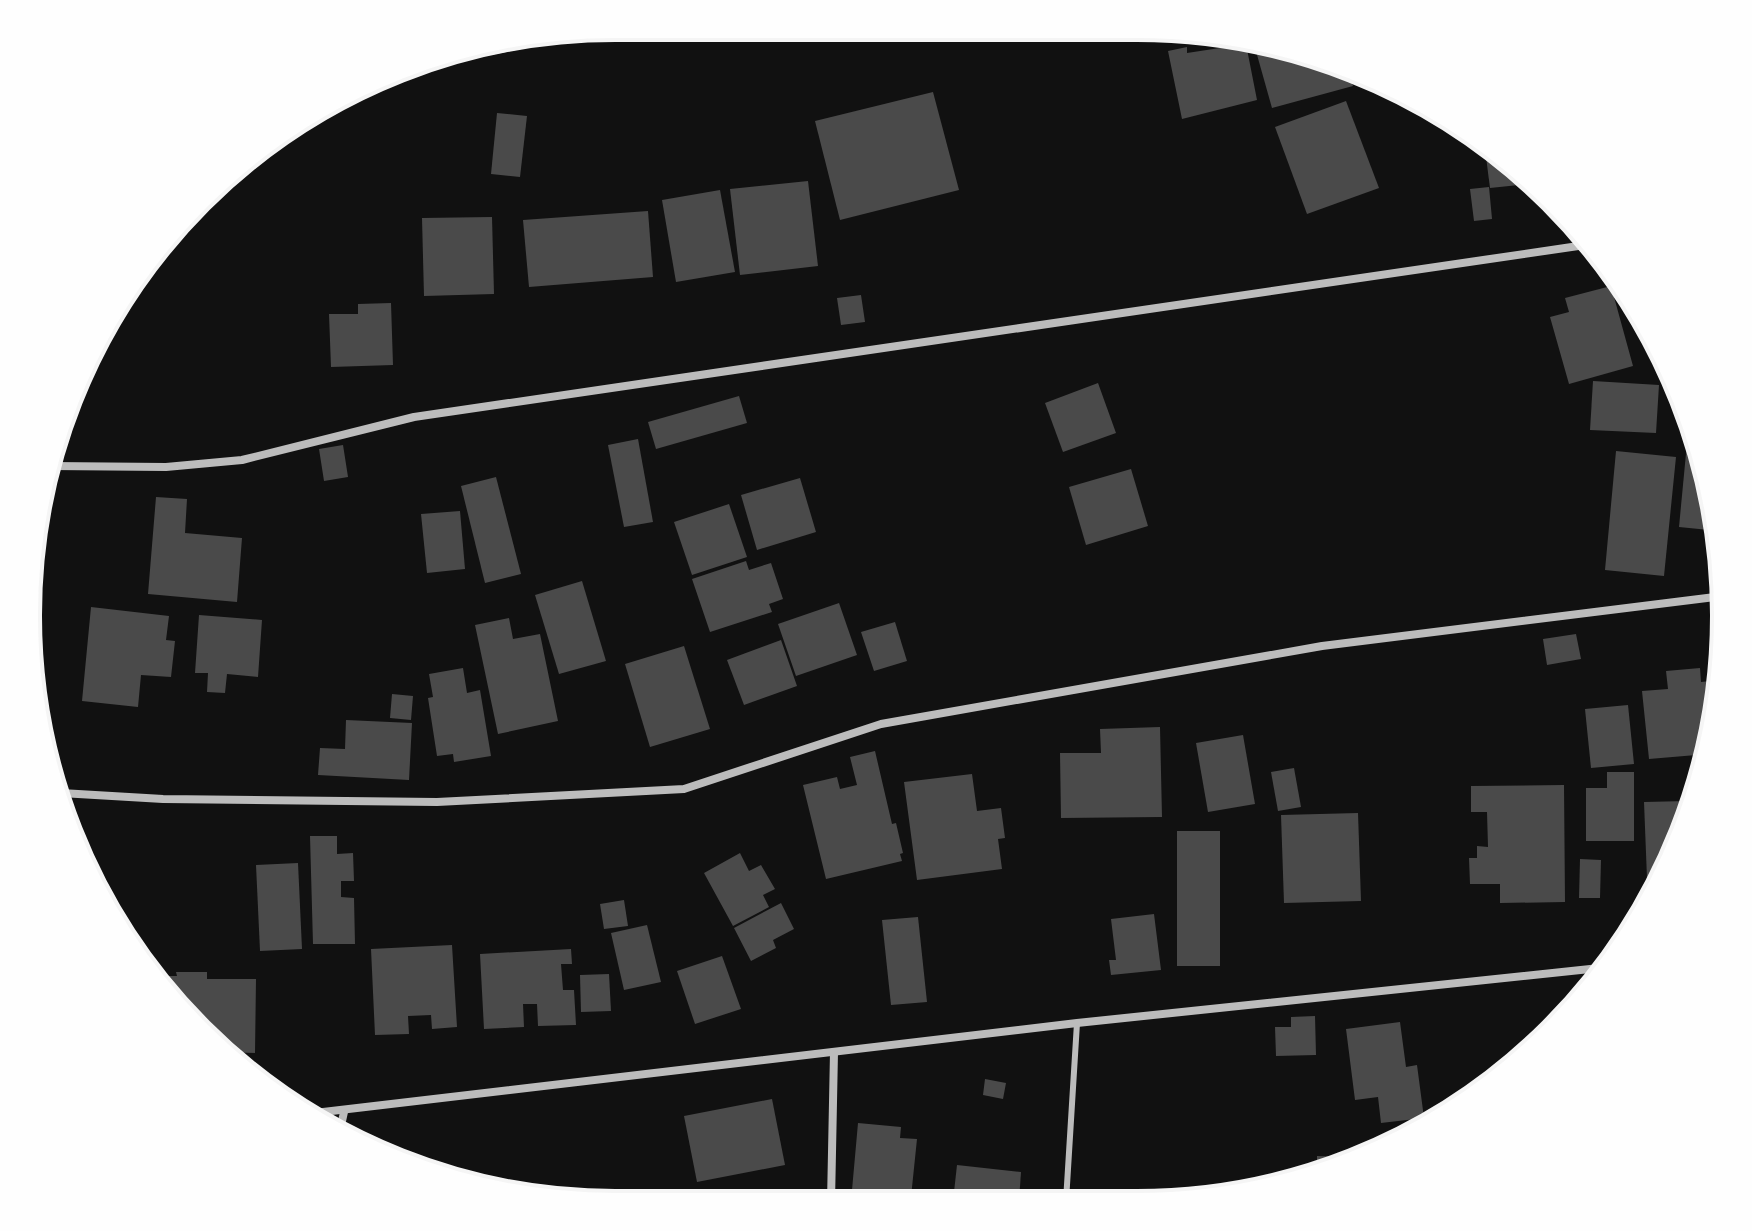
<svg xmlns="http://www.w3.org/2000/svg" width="1752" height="1231" viewBox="0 0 1752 1231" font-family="Lato,sans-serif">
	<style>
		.building { fill: #4a4a4a }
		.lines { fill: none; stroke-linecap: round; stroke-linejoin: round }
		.service { stroke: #bcbcbc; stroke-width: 6 }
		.minor { stroke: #bcbcbc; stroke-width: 8 }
		.rim { fill: none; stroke: #f5f5f5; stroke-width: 4 }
	</style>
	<rect width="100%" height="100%" fill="#111"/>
	<g class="building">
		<path d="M 1252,37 L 1349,74 L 1353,86 L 1272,108 Z"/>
		<path d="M 1246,44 L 1257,100 L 1182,119 L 1168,51 L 1187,47 L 1187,53 Z"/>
		<path d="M 933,92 L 959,190 L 840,220 L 815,121 Z"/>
		<path d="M 1346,101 L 1379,188 L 1307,214 L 1275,127 Z"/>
		<path d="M 497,113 L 527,116 L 520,177 L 491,174 Z"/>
		<path d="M 1485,149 L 1528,184 L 1490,188 Z"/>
		<path d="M 808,181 L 818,266 L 740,275 L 730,189 Z"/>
		<path d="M 1489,187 L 1492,219 L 1474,221 L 1470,189 Z"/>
		<path d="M 720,190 L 735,272 L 676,282 L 662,200 Z"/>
		<path d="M 648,211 L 653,277 L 529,287 L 523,220 Z"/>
		<path d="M 492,217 L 494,294 L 424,296 L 422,218 Z"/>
		<path d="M 1611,286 L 1633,366 L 1569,384 L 1550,317 L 1569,312 L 1565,298 Z"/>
		<path d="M 861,295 L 865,322 L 841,325 L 837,298 Z"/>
		<path d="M 391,303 L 393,365 L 331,367 L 329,314 L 358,314 L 358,304 Z"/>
		<path d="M 1593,381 L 1659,385 L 1656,433 L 1590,430 Z"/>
		<path d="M 1098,383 L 1116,433 L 1063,452 L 1045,403 Z"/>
		<path d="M 739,396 L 747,423 L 656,449 L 648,422 Z"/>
		<path d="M 1689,422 L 1695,426 L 1719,531 L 1679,527 Z"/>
		<path d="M 638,439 L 653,522 L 624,527 L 608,445 Z"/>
		<path d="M 343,445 L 348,477 L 324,481 L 319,449 Z"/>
		<path d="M 1616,451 L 1676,457 L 1664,576 L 1605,570 Z"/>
		<path d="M 1131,469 L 1148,526 L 1086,545 L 1069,487 Z"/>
		<path d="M 496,477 L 521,574 L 485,583 L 461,486 Z"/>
		<path d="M 800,478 L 816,532 L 757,550 L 741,495 Z"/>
		<path d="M 156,497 L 187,499 L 185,533 L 242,538 L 237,602 L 148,594 Z"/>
		<path d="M 729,504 L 747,557 L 692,575 L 674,522 Z"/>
		<path d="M 460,511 L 465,569 L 427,573 L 421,514 Z"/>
		<path d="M 746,561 L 749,570 L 771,563 L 783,599 L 769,604 L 772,612 L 710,632 L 692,579 Z"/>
		<path d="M 582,581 L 606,661 L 559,674 L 535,595 Z"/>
		<path d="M 31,599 L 37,600 L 33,633 L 31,633 Z"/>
		<path d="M 839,603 L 857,655 L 796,676 L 778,624 Z"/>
		<path d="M 91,607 L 169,616 L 166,640 L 175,641 L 171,677 L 141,675 L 138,707 L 82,701 Z"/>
		<path d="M 199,615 L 262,620 L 258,677 L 227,674 L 225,693 L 207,692 L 208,673 L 195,673 Z"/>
		<path d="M 509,618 L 513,639 L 540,634 L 558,721 L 498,734 L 475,625 Z"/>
		<path d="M 895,622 L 907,661 L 874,671 L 861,632 Z"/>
		<path d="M 1576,634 L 1581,659 L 1547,665 L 1543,639 Z"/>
		<path d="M 781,640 L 797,686 L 744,705 L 727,660 Z"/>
		<path d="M 684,646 L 710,729 L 650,747 L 625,664 Z"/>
		<path d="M 463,668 L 467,693 L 480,690 L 491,756 L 454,762 L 453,754 L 437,756 L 428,698 L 433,697 L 429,674 Z"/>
		<path d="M 1700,668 L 1701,682 L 1720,680 L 1708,754 L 1649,759 L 1642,691 L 1668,689 L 1666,671 Z"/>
		<path d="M 392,694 L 413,696 L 411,720 L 390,718 Z"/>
		<path d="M 1628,705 L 1634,764 L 1591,768 L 1585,709 Z"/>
		<path d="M 346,720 L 412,723 L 409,780 L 318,775 L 320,748 L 345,749 Z"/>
		<path d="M 1160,727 L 1162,817 L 1061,818 L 1060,753 L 1101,753 L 1100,729 Z"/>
		<path d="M 1243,735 L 1255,804 L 1208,812 L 1196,743 Z"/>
		<path d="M 875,751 L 892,824 L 896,823 L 903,853 L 900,854 L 902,861 L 826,879 L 803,785 L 837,777 L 840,789 L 857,785 L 850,757 Z"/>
		<path d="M 1294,768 L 1301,807 L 1278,811 L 1271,772 Z"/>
		<path d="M 1607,772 L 1634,772 L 1634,841 L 1586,841 L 1586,788 L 1607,788 Z"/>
		<path d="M 972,774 L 977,811 L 1001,808 L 1005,838 L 998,839 L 1002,869 L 917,880 L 904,782 Z"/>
		<path d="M 1564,785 L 1565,902 L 1500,903 L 1500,884 L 1470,884 L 1469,858 L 1477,858 L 1477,846 L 1488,847 L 1487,812 L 1471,812 L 1471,786 Z"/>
		<path d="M 1687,801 L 1688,816 L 1665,876 L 1648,904 L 1644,802 Z"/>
		<path d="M 1358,813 L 1361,901 L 1284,903 L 1281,815 Z"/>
		<rect x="1177" y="831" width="43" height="135"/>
		<path d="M 310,836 L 337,836 L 337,854 L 353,853 L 354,881 L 341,881 L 341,897 L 354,898 L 355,944 L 313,944 Z"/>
		<path d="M 740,853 L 749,871 L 761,865 L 775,889 L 763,895 L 769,907 L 733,926 L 704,873 Z"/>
		<path d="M 1580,859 L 1601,860 L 1600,898 L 1579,898 Z"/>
		<path d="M 298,863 L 302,949 L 260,951 L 256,865 Z"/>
		<path d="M 624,900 L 628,926 L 604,929 L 600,904 Z"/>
		<path d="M 781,903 L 794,929 L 773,940 L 776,948 L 751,961 L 734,928 Z"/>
		<path d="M 1154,914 L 1161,970 L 1111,975 L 1109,960 L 1116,960 L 1111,919 Z"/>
		<path d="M 918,917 L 927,1002 L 891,1005 L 882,920 Z"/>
		<path d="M 647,925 L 661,982 L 624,990 L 611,933 Z"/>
		<path d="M 452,945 L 457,1027 L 432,1029 L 431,1015 L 408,1016 L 409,1034 L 375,1035 L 371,949 Z"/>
		<path d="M 571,949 L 572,964 L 561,964 L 563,990 L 574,990 L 576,1025 L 538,1026 L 537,1004 L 523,1004 L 524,1027 L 484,1029 L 480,954 Z"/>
		<path d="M 722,956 L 741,1009 L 695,1024 L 677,971 Z"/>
		<path d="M 176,972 L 207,972 L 207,979 L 256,979 L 255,1053 L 223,1052 L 173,1005 L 158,983 L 158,976 L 177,976 Z"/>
		<path d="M 609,974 L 611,1011 L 581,1012 L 580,975 Z"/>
		<path d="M 1315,1016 L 1316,1055 L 1276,1056 L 1275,1027 L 1291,1027 L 1291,1017 Z"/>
		<path d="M 1400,1022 L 1406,1067 L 1417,1065 L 1424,1118 L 1381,1123 L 1378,1097 L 1355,1100 L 1346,1029 Z"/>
		<path d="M 985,1079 L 1006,1083 L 1003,1099 L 983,1095 Z"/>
		<path d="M 772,1099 L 785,1165 L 697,1182 L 684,1116 Z"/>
		<path d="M 858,1123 L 901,1127 L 900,1138 L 917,1139 L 911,1197 L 852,1190 Z"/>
		<path d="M 1317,1156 L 1354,1157 L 1317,1169 Z"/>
		<path d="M 957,1165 L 1021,1172 L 1019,1201 L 953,1201 Z"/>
	</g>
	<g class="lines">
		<path class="service" d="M 1066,1201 L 1077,1023"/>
		<g class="minor">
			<path d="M 426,63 L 622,26"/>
			<path d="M 51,466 L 166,467 L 242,460 L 414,417 L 1592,244"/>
			<path d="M 61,793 L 163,799 L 437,802 L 684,789 L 881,724 L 1322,646 L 1723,596"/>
			<path d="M 306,1114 L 1077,1023 L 1609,967"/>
			<path d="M 339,1135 L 344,1112"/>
			<path d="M 831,1202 L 834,1052"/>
		</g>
	</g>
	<path d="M0 0H1752V1231H0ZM615 40H1137A575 575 0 0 1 1712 615V616A575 575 0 0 1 1137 1191H615A575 575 0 0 1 40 616V615A575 575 0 0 1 615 40Z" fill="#fefefe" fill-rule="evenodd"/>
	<path class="rim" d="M615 40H1137A575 575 0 0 1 1712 615V616A575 575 0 0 1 1137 1191H615A575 575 0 0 1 40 616V615A575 575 0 0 1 615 40Z"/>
</svg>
